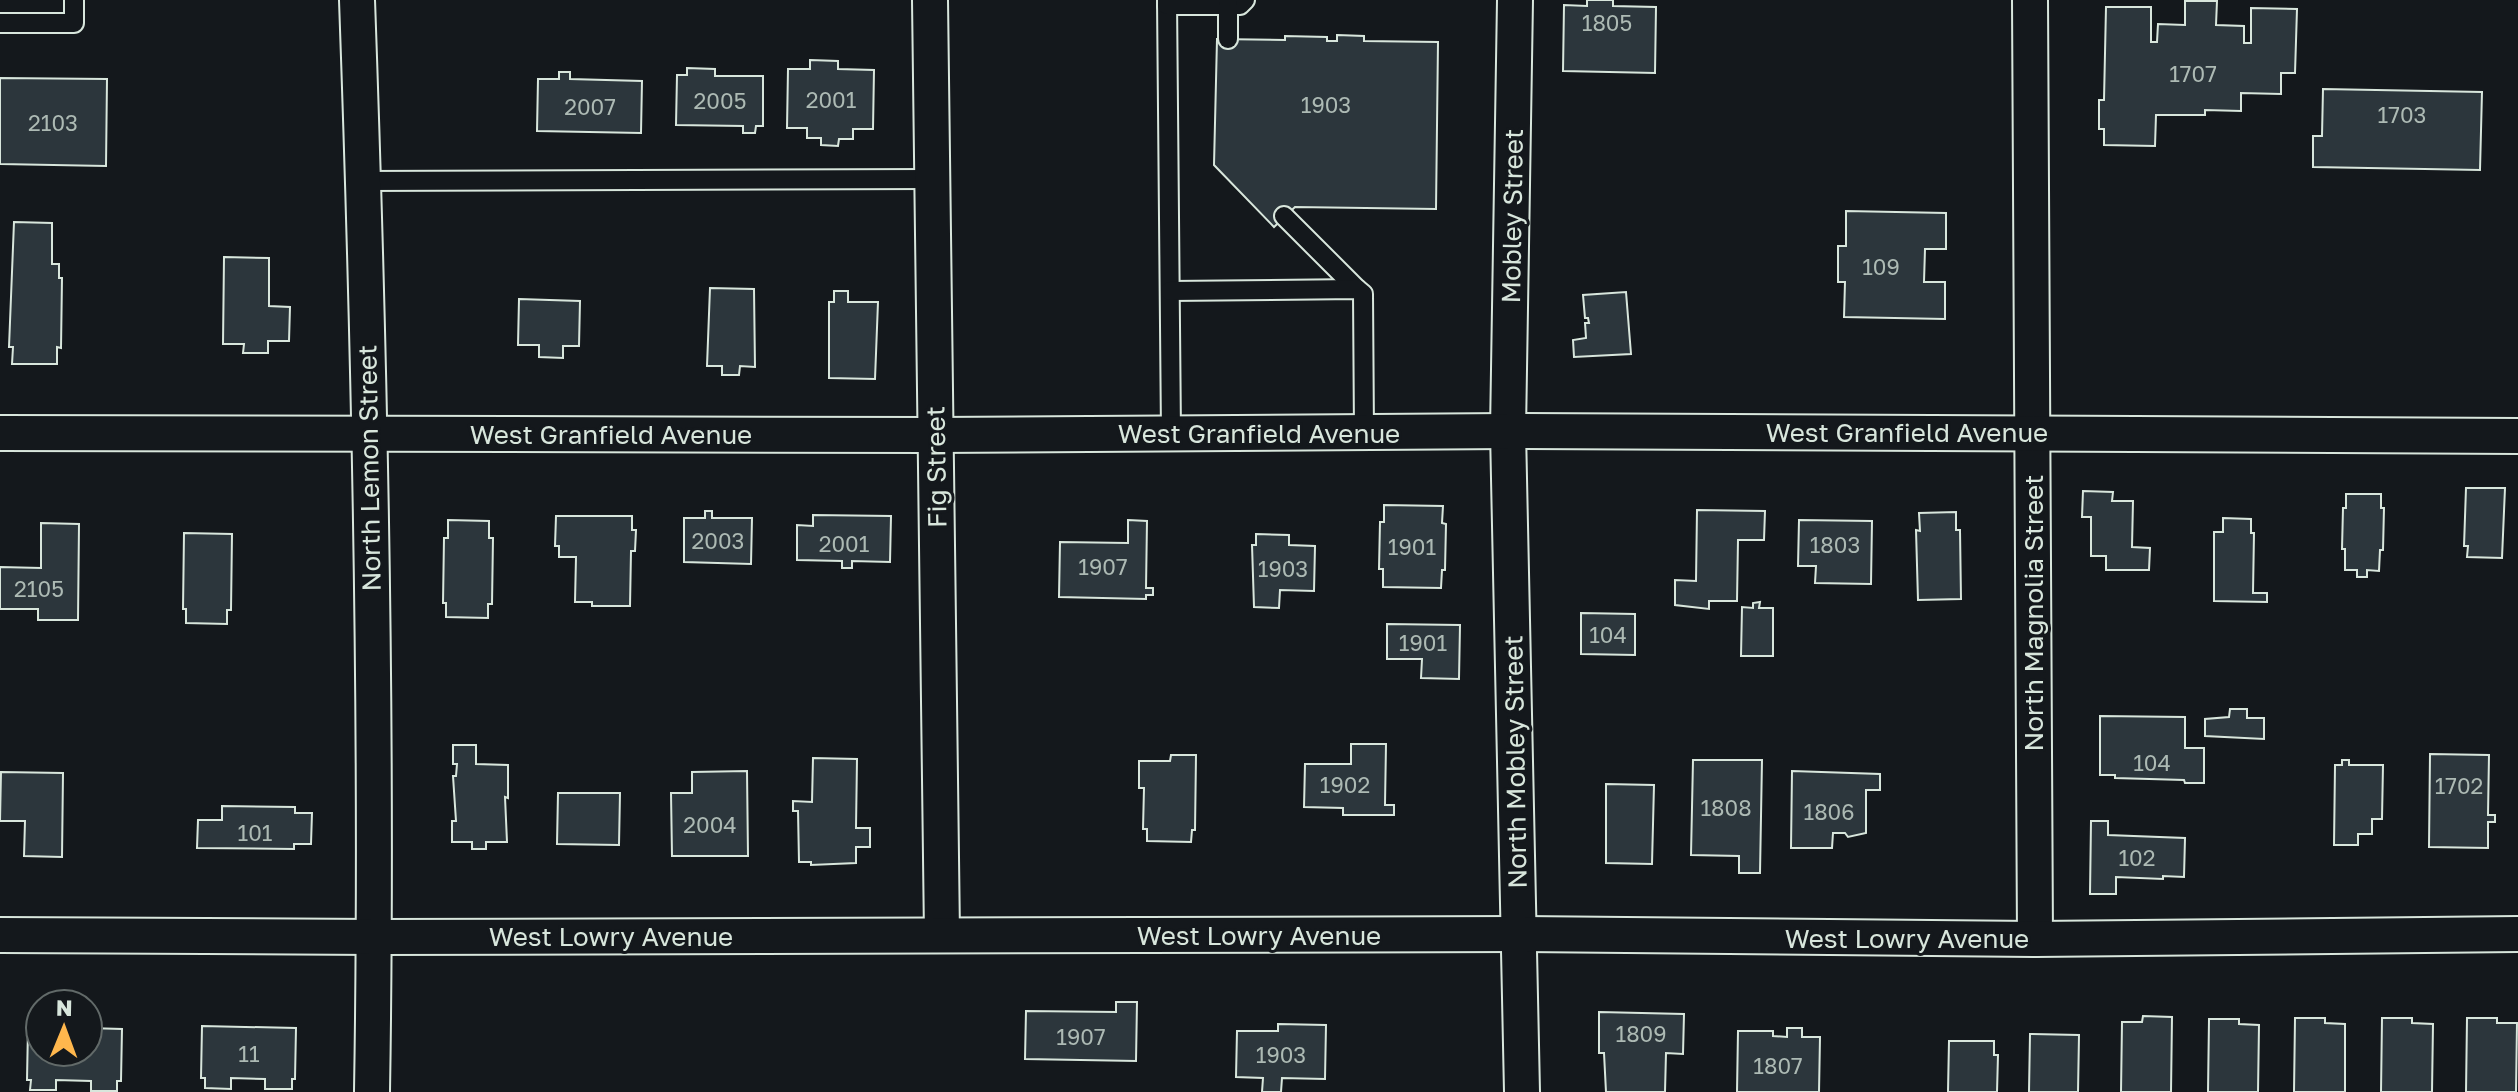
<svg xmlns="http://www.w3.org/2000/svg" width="2518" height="1092" viewBox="0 0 2518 1092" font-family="'Golos Text',sans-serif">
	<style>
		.building { fill: #2c363c; stroke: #d8e6dc; stroke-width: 2 }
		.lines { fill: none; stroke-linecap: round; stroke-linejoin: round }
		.lane-casing { stroke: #d8e6dc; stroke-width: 22 }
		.street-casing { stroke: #d8e6dc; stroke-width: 38 }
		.lane { stroke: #14181c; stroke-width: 18 }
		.street { stroke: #14181c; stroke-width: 34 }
		.labels { text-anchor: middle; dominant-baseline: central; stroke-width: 6; stroke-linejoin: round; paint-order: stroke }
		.number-label { font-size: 22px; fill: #adbab4 }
		.street-label { font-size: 26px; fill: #d8e6dc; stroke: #14181c }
	</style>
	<rect width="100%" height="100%" fill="#14181c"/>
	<g class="building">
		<path d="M 1587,0 L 1613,0 L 1613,6 L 1656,7 L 1655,73 L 1563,71 L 1564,5 L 1587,6 Z"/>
		<path d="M 2185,1 L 2217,1 L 2216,25 L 2244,26 L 2244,43 L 2251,43 L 2251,8 L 2297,9 L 2295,73 L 2281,73 L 2281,94 L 2241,93 L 2241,111 L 2205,110 L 2205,115 L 2156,115 L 2155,146 L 2104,145 L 2104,129 L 2099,129 L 2099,100 L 2104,100 L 2106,7 L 2151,7 L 2151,42 L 2157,42 L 2158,24 L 2185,25 Z"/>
		<path d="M 1337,35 L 1364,36 L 1364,41 L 1438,42 L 1436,209 L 1295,207 L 1274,227 L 1214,165 L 1217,39 L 1285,40 L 1285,36 L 1327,37 L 1327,41 L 1337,41 Z"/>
		<path d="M 810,60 L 838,61 L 838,69 L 874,70 L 873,129 L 853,129 L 853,139 L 839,139 L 838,146 L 821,145 L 821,138 L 807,138 L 807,128 L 787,128 L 788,69 L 810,69 Z"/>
		<path d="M 687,68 L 715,69 L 715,76 L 763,76 L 763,126 L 756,126 L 755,133 L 743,133 L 743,126 L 676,125 L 677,75 L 687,75 Z"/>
		<path d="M 559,72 L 570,72 L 570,79 L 642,81 L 641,133 L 537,131 L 538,79 L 559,79 Z"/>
		<path d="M 0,78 L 107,79 L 106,166 L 0,164 Z"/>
		<path d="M 2323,89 L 2482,92 L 2480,170 L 2313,167 L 2313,136 L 2322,136 Z"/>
		<path d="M 1846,211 L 1946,213 L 1946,249 L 1925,249 L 1924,282 L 1945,282 L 1945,319 L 1844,317 L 1845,282 L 1838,282 L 1838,246 L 1846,246 Z"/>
		<path d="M 14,222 L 52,223 L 52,264 L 59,264 L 59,278 L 62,278 L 61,348 L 57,347 L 57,364 L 12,364 L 13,347 L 9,347 Z"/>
		<path d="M 224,257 L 269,258 L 269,306 L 290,307 L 289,341 L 268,341 L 268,353 L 243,353 L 244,344 L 223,344 Z"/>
		<path d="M 710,288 L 754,289 L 755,367 L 740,366 L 739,375 L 722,375 L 722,366 L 707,366 Z"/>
		<path d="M 834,291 L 848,291 L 848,302 L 878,302 L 875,379 L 829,378 L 829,302 L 834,302 Z"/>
		<path d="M 1626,292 L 1631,354 L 1574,357 L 1573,340 L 1586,338 L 1585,323 L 1589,323 L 1588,318 L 1585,318 L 1583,295 Z"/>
		<path d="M 519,299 L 580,301 L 579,346 L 563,346 L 563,358 L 539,357 L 539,345 L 518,345 Z"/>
		<path d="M 2466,488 L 2505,488 L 2502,558 L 2467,557 L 2468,546 L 2464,546 Z"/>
		<path d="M 2083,491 L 2113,492 L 2112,501 L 2133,501 L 2132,547 L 2150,548 L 2149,570 L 2106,570 L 2106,556 L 2091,556 L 2091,517 L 2082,517 Z"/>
		<path d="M 2346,494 L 2381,494 L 2381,508 L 2384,508 L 2383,550 L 2380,550 L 2379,571 L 2367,570 L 2367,577 L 2357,577 L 2357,570 L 2345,570 L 2345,549 L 2342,549 L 2343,508 L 2346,508 Z"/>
		<path d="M 1384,505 L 1443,506 L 1442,523 L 1446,524 L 1445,570 L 1442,570 L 1441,588 L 1383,587 L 1383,569 L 1379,569 L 1380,522 L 1384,522 Z"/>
		<path d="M 1697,510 L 1765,511 L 1764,540 L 1738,540 L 1737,601 L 1709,601 L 1709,609 L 1675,605 L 1675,580 L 1696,581 Z"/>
		<path d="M 705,511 L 712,511 L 712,518 L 752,518 L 751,564 L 684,562 L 684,518 L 705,518 Z"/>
		<path d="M 1956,512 L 1956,530 L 1960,530 L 1961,599 L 1918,600 L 1916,530 L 1920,531 L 1919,513 Z"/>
		<path d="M 813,515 L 891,516 L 890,562 L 852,561 L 852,568 L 842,568 L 842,561 L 797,560 L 797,525 L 813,526 Z"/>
		<path d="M 556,516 L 632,516 L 632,530 L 636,530 L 635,551 L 631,551 L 630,606 L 592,606 L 592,602 L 575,602 L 576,557 L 559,557 L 559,546 L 555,546 Z"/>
		<path d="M 2223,518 L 2251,519 L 2251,533 L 2254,533 L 2253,593 L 2267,593 L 2267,602 L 2214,601 L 2214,532 L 2223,532 Z"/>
		<path d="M 448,520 L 489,521 L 489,538 L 493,538 L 492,604 L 488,604 L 488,618 L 446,617 L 446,603 L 443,603 L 444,538 L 448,538 Z"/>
		<path d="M 1128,520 L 1147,521 L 1146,588 L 1153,588 L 1153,595 L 1146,595 L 1146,599 L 1059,597 L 1060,542 L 1128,543 Z"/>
		<path d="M 1799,520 L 1872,521 L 1871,584 L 1815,583 L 1816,566 L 1798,566 Z"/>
		<path d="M 41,523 L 79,524 L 78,620 L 38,620 L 38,609 L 0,609 L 0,567 L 41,568 Z"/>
		<path d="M 184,533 L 232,534 L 231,610 L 227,610 L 227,624 L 186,623 L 186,609 L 183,609 Z"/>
		<path d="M 1256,534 L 1289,535 L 1289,545 L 1315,546 L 1314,591 L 1280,590 L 1279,608 L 1254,607 L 1252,545 L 1256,545 Z"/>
		<path d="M 1760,602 L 1759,608 L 1773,608 L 1773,656 L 1741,656 L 1742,607 L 1753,608 L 1753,603 Z"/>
		<path d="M 1581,613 L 1635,614 L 1635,655 L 1581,654 Z"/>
		<path d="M 1387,624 L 1460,625 L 1459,679 L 1421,678 L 1422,659 L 1387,659 Z"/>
		<path d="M 2230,709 L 2247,709 L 2247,718 L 2264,718 L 2264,739 L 2205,736 L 2205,719 L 2229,717 Z"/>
		<path d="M 2100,716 L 2185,717 L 2185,748 L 2204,748 L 2204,783 L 2185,783 L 2184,780 L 2115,778 L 2115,775 L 2100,775 Z"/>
		<path d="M 1351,744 L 1386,744 L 1385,805 L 1394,805 L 1394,815 L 1343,815 L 1343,808 L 1304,807 L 1305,764 L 1351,764 Z"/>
		<path d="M 453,745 L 476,745 L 476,764 L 508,765 L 508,798 L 505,797 L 507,842 L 486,842 L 486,849 L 472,849 L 472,842 L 452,842 L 452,821 L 456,821 L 453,776 L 456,776 L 457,764 L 453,764 Z"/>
		<path d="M 2430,754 L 2489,755 L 2488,815 L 2495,815 L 2495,822 L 2488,822 L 2488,848 L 2429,847 Z"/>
		<path d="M 1171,755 L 1196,755 L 1195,830 L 1192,830 L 1191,842 L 1147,841 L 1147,829 L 1143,829 L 1144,788 L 1139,788 L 1139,761 L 1170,761 Z"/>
		<path d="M 813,758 L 857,759 L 856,828 L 870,828 L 870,847 L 856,847 L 856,863 L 811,865 L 811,862 L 799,862 L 798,811 L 793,811 L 793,801 L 812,802 Z"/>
		<path d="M 1693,760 L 1762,760 L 1760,873 L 1739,873 L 1739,856 L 1691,855 Z"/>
		<path d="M 2342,760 L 2349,760 L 2349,765 L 2383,765 L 2382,819 L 2372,819 L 2372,834 L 2358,834 L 2358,845 L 2334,845 L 2335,765 L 2342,765 Z"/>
		<path d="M 747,771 L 748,856 L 672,856 L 671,793 L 692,793 L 692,772 Z"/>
		<path d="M 1792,771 L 1880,774 L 1880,790 L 1866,790 L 1866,833 L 1848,837 L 1845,833 L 1833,833 L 1832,848 L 1791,848 Z"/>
		<path d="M 1,772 L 63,773 L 62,857 L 24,856 L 25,821 L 0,821 Z"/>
		<path d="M 1606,784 L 1654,785 L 1652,864 L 1606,863 Z"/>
		<path d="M 558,793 L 620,793 L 619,845 L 557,844 Z"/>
		<path d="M 222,806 L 295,807 L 295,813 L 312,813 L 311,844 L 294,844 L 294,849 L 197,848 L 198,820 L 222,820 Z"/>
		<path d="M 2091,821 L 2108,821 L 2108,835 L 2185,838 L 2184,877 L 2163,876 L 2163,879 L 2116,877 L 2116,894 L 2090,894 Z"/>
		<path d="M 1116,1002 L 1137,1002 L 1136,1061 L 1025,1059 L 1026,1011 L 1116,1012 Z"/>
		<path d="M 1599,1012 L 1684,1014 L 1683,1054 L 1666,1053 L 1665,1092 L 1606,1092 L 1604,1053 L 1599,1053 Z"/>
		<path d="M 2143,1016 L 2172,1017 L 2171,1092 L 2121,1092 L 2122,1022 L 2142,1022 Z"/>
		<path d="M 2295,1018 L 2325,1018 L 2325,1023 L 2345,1024 L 2345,1092 L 2294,1092 Z"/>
		<path d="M 2382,1018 L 2412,1018 L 2412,1023 L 2433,1024 L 2432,1092 L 2381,1092 Z"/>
		<path d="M 2467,1018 L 2497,1018 L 2497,1023 L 2517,1023 L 2516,1092 L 2466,1092 Z"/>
		<path d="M 2209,1019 L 2239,1019 L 2239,1024 L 2259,1025 L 2258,1092 L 2208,1092 Z"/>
		<path d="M 1278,1024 L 1326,1025 L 1325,1079 L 1282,1078 L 1281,1092 L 1262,1092 L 1263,1078 L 1236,1077 L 1237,1031 L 1278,1031 Z"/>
		<path d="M 202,1026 L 296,1028 L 295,1079 L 292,1079 L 292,1089 L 265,1089 L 265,1079 L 231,1078 L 231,1089 L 205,1088 L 205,1078 L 201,1078 Z"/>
		<path d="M 28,1027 L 40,1027 L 40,1052 L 88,1052 L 88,1028 L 122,1029 L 121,1081 L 117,1081 L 117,1091 L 91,1091 L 91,1081 L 56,1080 L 56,1090 L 30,1090 L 31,1080 L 27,1080 Z"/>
		<path d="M 1787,1028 L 1802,1028 L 1802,1037 L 1820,1037 L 1819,1092 L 1737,1092 L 1738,1031 L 1773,1031 L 1773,1036 L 1787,1037 Z"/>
		<path d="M 2030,1034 L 2079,1035 L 2078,1092 L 2029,1092 Z"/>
		<path d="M 1949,1041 L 1994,1041 L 1994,1055 L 1998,1055 L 1997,1092 L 1948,1092 Z"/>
	</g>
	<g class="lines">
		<g class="lane-casing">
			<g id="lane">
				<path d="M 1167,0 L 1171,434"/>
				<path d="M 1167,5 L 1240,5 L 1245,0"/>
				<path d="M 0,23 L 74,23 L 74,0"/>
				<path d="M 1228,39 L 1228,5"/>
				<path d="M 363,181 L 932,179"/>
				<path d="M 1284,216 L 1357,289"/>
				<path d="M 1170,291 L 1357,289 L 1363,294 L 1364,433"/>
			</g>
		</g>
		<g class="street-casing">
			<g id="street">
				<path d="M 357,0 C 370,364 378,728 372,1092"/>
				<path d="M 930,0 L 942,935"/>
				<path d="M 1515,0 L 1508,431 L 1522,1092"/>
				<path d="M 2030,0 L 2035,939"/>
				<path d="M 0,433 L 936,435 L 1508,431 L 2518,436"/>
				<path d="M 0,935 L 375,937 L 1519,934 L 2035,939 L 2518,934"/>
			</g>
		</g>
		<use href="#lane" class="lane"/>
		<use href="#street" class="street"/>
	</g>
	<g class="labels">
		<g class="number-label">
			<text x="1607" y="22">1805</text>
			<text x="2193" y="73">1707</text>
			<text x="831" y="99">2001</text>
			<text x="720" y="100">2005</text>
			<text x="1326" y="104">1903</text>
			<text x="590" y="106">2007</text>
			<text x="2402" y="114">1703</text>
			<text x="53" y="122">2103</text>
			<text x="1881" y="266">109</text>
			<text x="718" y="540">2003</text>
			<text x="844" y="543">2001</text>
			<text x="1835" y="544">1803</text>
			<text x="1412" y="546">1901</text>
			<text x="1103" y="566">1907</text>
			<text x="1283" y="568">1903</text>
			<text x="39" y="588">2105</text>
			<text x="1608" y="634">104</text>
			<text x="1423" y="642">1901</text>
			<text x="2152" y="762">104</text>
			<text x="1345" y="784">1902</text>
			<text x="2459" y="785">1702</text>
			<text x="1726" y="807">1808</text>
			<text x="1829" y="811">1806</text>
			<text x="710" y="824">2004</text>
			<text x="255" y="832">101</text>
			<text x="2137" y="857">102</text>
			<text x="1641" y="1033">1809</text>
			<text x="1081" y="1036">1907</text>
			<text x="249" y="1053">11</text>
			<text x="1281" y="1054">1903</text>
			<text x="1778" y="1065">1807</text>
		</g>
		<g class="street-label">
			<text transform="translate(1512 216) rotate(-89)">Mobley Street</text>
			<text x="1907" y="432">West Granfield Avenue</text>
			<text x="1259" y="433">West Granfield Avenue</text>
			<text x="611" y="434">West Granfield Avenue</text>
			<text transform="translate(936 467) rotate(-91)">Fig Street</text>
			<text transform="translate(369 468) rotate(-91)">North Lemon Street</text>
			<text transform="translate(2033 613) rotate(-90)">North Magnolia Street</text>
			<text transform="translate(1515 762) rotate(-91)">North Mobley Street</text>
			<text x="1259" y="935">West Lowry Avenue</text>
			<text x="611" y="936">West Lowry Avenue</text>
			<text x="1907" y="938">West Lowry Avenue</text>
		</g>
	</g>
	<g transform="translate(64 1028) rotate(1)"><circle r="38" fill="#14181c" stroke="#626a69" stroke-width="2"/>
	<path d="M0-6L14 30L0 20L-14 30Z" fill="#ffb74d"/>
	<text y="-12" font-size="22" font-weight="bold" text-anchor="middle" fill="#d8e6dc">N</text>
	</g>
</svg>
